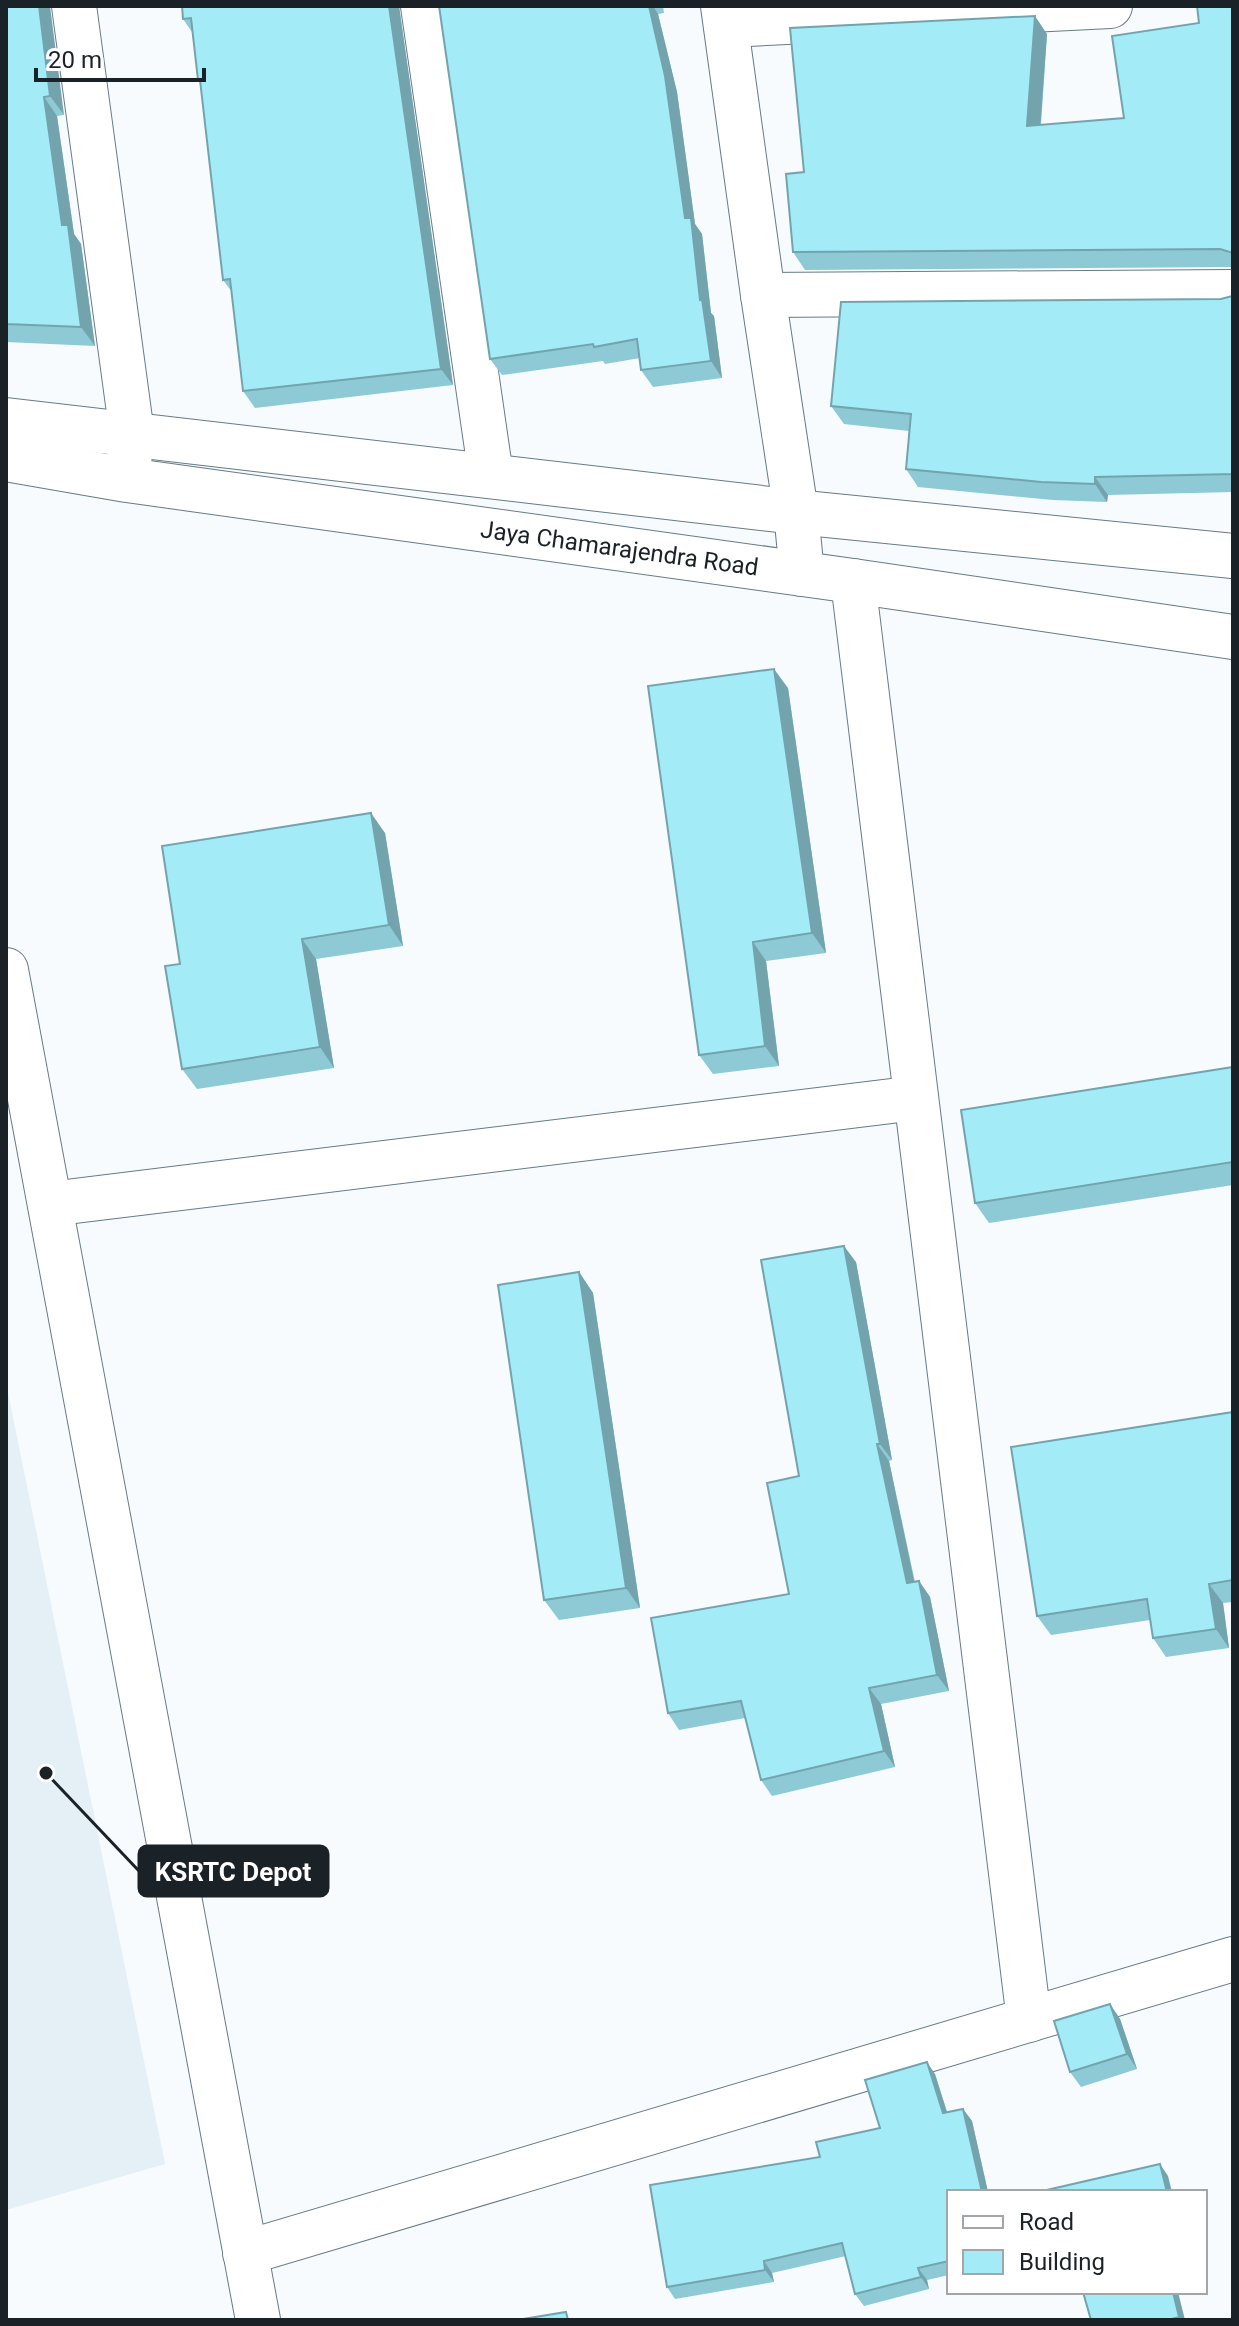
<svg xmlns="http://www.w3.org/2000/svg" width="1239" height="2326" viewBox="0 0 1239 2326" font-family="Roboto,sans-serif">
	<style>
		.built { fill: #e4eff6 }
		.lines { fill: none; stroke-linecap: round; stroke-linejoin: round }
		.minor-casing { stroke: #677a86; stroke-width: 46 }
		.tertiary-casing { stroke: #677a86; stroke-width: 46 }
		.secondary-casing { stroke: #677a86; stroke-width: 46 }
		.minor { stroke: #fff; stroke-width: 44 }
		.tertiary { stroke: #fff; stroke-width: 44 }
		.secondary { stroke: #fff; stroke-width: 44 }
		.wall { fill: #8dcad5 }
		.shaded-wall { fill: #73a4ae }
		.building { fill: #a4ebf8; stroke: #73a4ae; stroke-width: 2 }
		.labels { text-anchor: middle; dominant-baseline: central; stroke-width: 8; stroke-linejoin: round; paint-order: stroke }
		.street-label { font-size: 24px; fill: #1a2127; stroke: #fff }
		.leader { fill: none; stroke: #1a2127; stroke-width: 3 }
		.callout-dot { fill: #1a2127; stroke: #fff; stroke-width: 3 }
		.callout { fill: #1a2127; stroke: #1a2127; stroke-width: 3 }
		.callout-label { font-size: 26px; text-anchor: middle; font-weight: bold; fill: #fff }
	</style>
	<rect width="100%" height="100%" fill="#f7fbfe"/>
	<path class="built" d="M 6,1383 L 165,2164 L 6,2210 Z"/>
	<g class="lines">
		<g class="minor-casing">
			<g id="minor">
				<path d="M 74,6 L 132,434 L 128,473"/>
				<path d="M 423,6 L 491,476"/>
				<path d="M 723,6 L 763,295 L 796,512 L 802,574"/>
				<path d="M 726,25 L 1110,6"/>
				<path d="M 763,295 L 1233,292"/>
				<path d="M 853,581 L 1029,2020"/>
				<path d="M 50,1204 L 916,1098"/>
				<path d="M 245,2253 L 1233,1959"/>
			</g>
		</g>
		<g class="tertiary-casing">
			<path id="tertiary" d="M 6,970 L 258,2320"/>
		</g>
		<g class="secondary-casing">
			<g id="secondary">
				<path d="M 6,420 L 796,512 L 1233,556"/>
				<path id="s1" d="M 6,459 L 127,480 L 853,581 L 1233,637"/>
			</g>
		</g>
		<use href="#minor" class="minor"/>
		<use href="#tertiary" class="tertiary"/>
		<use href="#secondary" class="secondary"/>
	</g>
	<g class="wall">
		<path d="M 6,6 L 64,115 L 57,116 L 74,234 L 81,244 L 95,346 L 6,342 Z"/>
		<path d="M 182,6 L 399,6 L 453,385 L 255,408 L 243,391 L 232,292 L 223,280 L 200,83 L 198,80 L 192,32 L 183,19 Z"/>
		<path d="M 439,6 L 663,6 L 664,13 L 658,14 L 677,92 L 695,224 L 702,234 L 711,313 L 714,316 L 722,378 L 653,387 L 641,370 L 640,358 L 605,364 L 603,361 L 502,375 L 490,359 Z"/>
		<path d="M 1233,6 L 1233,267 L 805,270 L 793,252 L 804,172 L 1047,34 L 1041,125 L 1124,118 L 1199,23 Z"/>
		<path d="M 1233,296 L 1233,492 L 1108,495 L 1107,502 L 1053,500 L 918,487 L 906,469 L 909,431 L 844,424 L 831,406 Z"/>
		<path d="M 788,688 L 826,953 L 766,961 L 779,1066 L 713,1074 L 699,1055 Z"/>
		<path d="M 385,833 L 403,946 L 316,959 L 334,1068 L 197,1089 L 182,1069 L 180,964 Z"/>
		<path d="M 1233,1067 L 1233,1185 L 989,1223 L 975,1203 Z"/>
		<path d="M 856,1262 L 892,1460 L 889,1461 L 915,1582 L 919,1581 L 930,1597 L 949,1691 L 881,1704 L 895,1767 L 772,1796 L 761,1780 L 745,1718 L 679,1730 L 668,1713 L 789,1594 L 799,1476 Z"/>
		<path d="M 579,1272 L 593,1293 L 640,1608 L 559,1620 L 544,1600 Z"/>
		<path d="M 1233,1412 L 1233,1602 L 1223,1603 L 1229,1648 L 1166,1657 L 1153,1638 L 1150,1620 L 1051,1635 L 1037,1616 Z"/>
		<path d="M 1110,2004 L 1120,2019 L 1137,2069 L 1081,2087 L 1070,2072 Z"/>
		<path d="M 935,2074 L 947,2112 L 963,2109 L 972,2121 L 988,2192 L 949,2192 L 949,2275 L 927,2280 L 929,2289 L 864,2306 L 855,2294 L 846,2256 L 772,2273 L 774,2282 L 675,2299 L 667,2287 L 820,2157 L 880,2128 Z"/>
	</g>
	<g class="shaded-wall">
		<path d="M 39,6 L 50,6 L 64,115 L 50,96 Z"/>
		<path d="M 389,6 L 399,6 L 453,385 L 441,369 Z"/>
		<path d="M 649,6 L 653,6 L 658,14 L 677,92 L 695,224 L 702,234 L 711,313 L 714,316 L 722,378 L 711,361 L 685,218 Z"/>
		<path d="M 1035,16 L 1047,34 L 1039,144 L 1027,126 Z"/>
		<path d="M 44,97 L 57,116 L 74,234 L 81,244 L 95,346 L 81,327 L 62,225 Z"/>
		<path d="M 1095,477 L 1108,495 L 1107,502 L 1095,484 Z"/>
		<path d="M 774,669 L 788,688 L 826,953 L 812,933 Z"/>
		<path d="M 371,813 L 385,833 L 403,946 L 389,925 Z"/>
		<path d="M 302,939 L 316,959 L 334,1068 L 320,1047 Z"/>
		<path d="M 753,942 L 766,961 L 779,1066 L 765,1046 Z"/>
		<path d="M 844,1246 L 856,1262 L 892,1460 L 880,1444 Z"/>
		<path d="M 579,1272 L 593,1293 L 640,1608 L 626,1588 Z"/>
		<path d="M 877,1444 L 889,1461 L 918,1600 L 907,1583 Z"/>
		<path d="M 919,1581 L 930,1597 L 949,1691 L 937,1675 Z"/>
		<path d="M 1209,1584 L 1223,1603 L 1229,1648 L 1216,1629 Z"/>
		<path d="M 869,1688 L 881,1704 L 895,1767 L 884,1751 Z"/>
		<path d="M 1110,2004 L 1120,2019 L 1137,2069 L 1127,2054 Z"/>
		<path d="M 927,2062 L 935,2074 L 951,2125 L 943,2113 Z"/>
		<path d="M 963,2109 L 972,2121 L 988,2192 L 982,2192 Z"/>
		<path d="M 1160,2164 L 1168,2176 L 1172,2192 L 1167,2192 Z"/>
		<path d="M 764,2261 L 772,2273 L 774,2282 L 765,2270 Z"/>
		<path d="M 918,2268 L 927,2280 L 929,2289 L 921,2277 Z"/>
		<path d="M 1173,2292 L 1178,2292 L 1185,2320 L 1181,2320 L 1179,2317 Z"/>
	</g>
	<g class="building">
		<path d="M 6,6 L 39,6 L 50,96 L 44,97 L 62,225 L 68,225 L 81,327 L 6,324 Z"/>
		<path d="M 182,6 L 389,6 L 441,369 L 243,391 L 230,279 L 223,280 L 200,80 L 198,80 L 191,18 L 183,19 Z"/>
		<path d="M 439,6 L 649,6 L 665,76 L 685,218 L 691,218 L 700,300 L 702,299 L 711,361 L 641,370 L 637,339 L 594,347 L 593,344 L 490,359 Z"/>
		<path d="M 1197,6 L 1233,6 L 1233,253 L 1220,249 L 793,252 L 786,174 L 804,172 L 790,28 L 1035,16 L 1027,126 L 1124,118 L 1112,36 L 1199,23 Z"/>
		<path d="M 1232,296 L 1233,474 L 1095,477 L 1095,484 L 1041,482 L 906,469 L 911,414 L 831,406 L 841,302 L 1221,299 Z"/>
		<path d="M 774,669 L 812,933 L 753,942 L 765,1046 L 699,1055 L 648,686 Z"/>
		<path d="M 371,813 L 389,925 L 302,939 L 320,1047 L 182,1069 L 165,966 L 180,964 L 162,846 Z"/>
		<path d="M 1233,1067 L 1233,1162 L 975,1203 L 961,1110 Z"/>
		<path d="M 844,1246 L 880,1444 L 877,1444 L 907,1583 L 919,1581 L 937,1675 L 869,1688 L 884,1751 L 761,1780 L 741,1701 L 668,1713 L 651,1618 L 789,1594 L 767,1483 L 799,1476 L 761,1260 Z"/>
		<path d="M 579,1272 L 626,1588 L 544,1600 L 498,1285 Z"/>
		<path d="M 1233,1412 L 1233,1580 L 1209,1584 L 1216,1629 L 1153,1638 L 1147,1599 L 1037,1616 L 1011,1447 Z"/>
		<path d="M 1110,2004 L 1127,2054 L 1070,2072 L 1054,2021 Z"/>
		<path d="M 927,2062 L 943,2113 L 963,2109 L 982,2192 L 949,2192 L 949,2261 L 918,2268 L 921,2277 L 855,2294 L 842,2243 L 764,2261 L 765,2270 L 667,2287 L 650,2185 L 820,2157 L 816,2142 L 880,2128 L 865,2080 Z"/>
		<path d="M 1160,2164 L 1167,2192 L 1038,2192 Z"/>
		<path d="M 1083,2292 L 1173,2292 L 1179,2317 L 1168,2320 L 1091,2320 Z"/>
		<path d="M 566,2312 L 568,2320 L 517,2320 Z"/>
	</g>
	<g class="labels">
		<g class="street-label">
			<text stroke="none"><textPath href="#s1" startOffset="620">Jaya Chamarajendra Road</textPath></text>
		</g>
	</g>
	<path class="leader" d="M46 1773L139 1871"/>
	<circle class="callout-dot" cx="46" cy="1773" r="8"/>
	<rect class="callout" x="139" y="1846" width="189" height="50" rx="8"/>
	<g class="callout-label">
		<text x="233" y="1881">KSRTC Depot</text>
	</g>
	<rect width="1239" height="2326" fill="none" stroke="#1a2127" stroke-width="16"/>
	<rect x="947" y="2190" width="260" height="104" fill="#ffffff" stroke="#a3a6a9" stroke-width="2"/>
	<rect x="963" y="2216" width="40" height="12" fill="#ffffff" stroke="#a3a6a9" stroke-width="2"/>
	<text x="1019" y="2230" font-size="24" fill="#1a2127">Road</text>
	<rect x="963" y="2250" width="40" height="24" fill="#a4ebf8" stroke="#a3a6a9" stroke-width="2"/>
	<text x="1019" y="2270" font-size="24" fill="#1a2127">Building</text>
	<path d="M36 68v12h168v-12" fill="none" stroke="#1a2127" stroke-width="4"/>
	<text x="48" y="68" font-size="24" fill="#1a2127" stroke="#ffffff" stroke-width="6" paint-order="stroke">20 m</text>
</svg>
